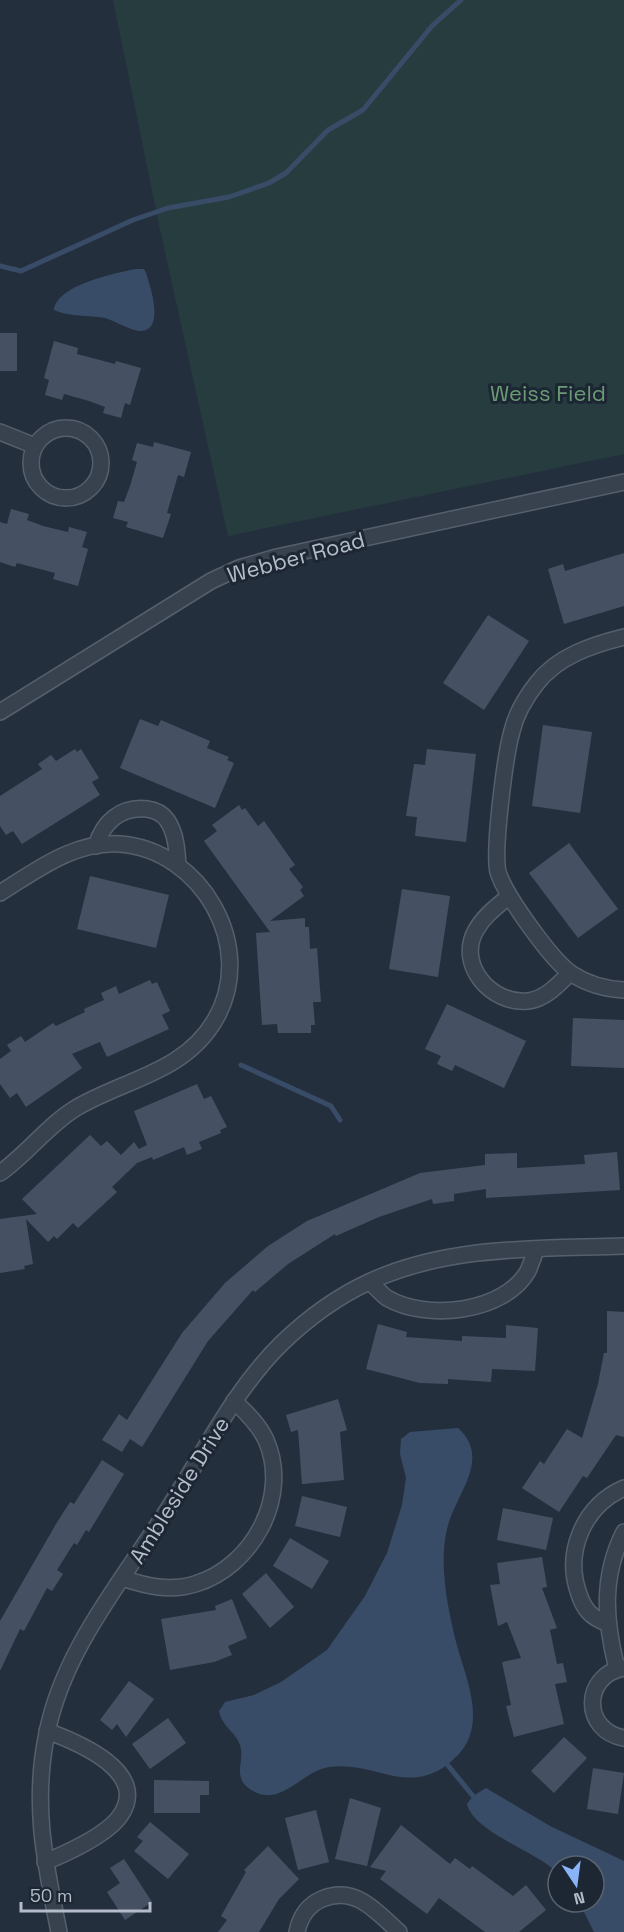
<svg xmlns="http://www.w3.org/2000/svg" width="624" height="1932" viewBox="0 0 624 1932" font-family="'Space Grotesk',sans-serif">
	<style>
		.green { fill: #263c3f }
		.water { fill: #394c67 }
		.lines { fill: none; stroke-linecap: round; stroke-linejoin: round }
		.stream { stroke: #394c67; stroke-width: 5 }
		.building { fill: #455162 }
		.street-casing { stroke: #565f6c; stroke-width: 18 }
		.street { stroke: #38414e; stroke-width: 15 }
		.labels { text-anchor: middle; dominant-baseline: central; stroke-width: 6; stroke-linejoin: round; paint-order: stroke }
		.park-label { font-size: 22px; fill: #6b9a76; stroke: #1d2633 }
		.street-label { font-size: 22px; fill: #b4bcc9; stroke: #1d2633 }
	</style>
	<rect width="100%" height="100%" fill="#242f3e"/>
	<path class="green" d="M 113,0 L 624,0 L 624,454 L 228,536 L 159,225 Z"/>
	<g class="water">
		<path d="M 136,269 L 144,269 L 146,273 C 150,286 166,331 140,331 C 132,331 115,321 105,318 C 88,315 69,317 54,310 C 57,285 115,273 136,269 Z"/>
		<path d="M 458,1428 C 490,1457 460,1489 449,1522 C 444,1537 443,1555 444,1571 C 445,1594 450,1616 455,1638 C 464,1675 489,1722 458,1755 C 412,1802 378,1760 329,1767 C 304,1770 282,1806 255,1792 C 229,1779 246,1762 240,1745 C 236,1732 222,1727 219,1711 L 225,1702 L 254,1695 L 281,1682 L 327,1650 L 365,1596 L 387,1553 L 402,1505 L 406,1478 L 400,1454 L 401,1439 L 410,1432 Z"/>
		<path d="M 486,1788 L 550,1826 L 624,1861 L 624,1932 L 594,1932 L 579,1902 L 594,1902 L 594,1866 L 558,1866 L 558,1873 C 535,1851 474,1832 467,1804 L 473,1796 Z"/>
	</g>
	<g class="lines">
		<g class="stream">
			<path d="M 0,266 L 21,271 L 133,220 L 168,208 L 229,197 L 269,183 L 286,173 L 328,130 L 363,110 L 432,26 L 461,0"/>
			<path d="M 241,1065 L 331,1106 L 340,1120"/>
			<path d="M 446,1763 L 473,1796"/>
		</g>
	</g>
	<g class="building">
		<rect x="0" y="333" width="17" height="38"/>
		<path d="M 54,341 L 78,348 L 77,354 L 115,364 L 116,361 L 141,368 L 130,405 L 125,403 L 121,418 L 103,413 L 105,407 L 89,401 L 64,394 L 62,400 L 45,395 L 49,380 L 44,378 Z"/>
		<path d="M 154,442 L 191,452 L 184,477 L 178,475 L 167,513 L 171,514 L 163,538 L 126,527 L 128,522 L 113,518 L 118,501 L 124,502 L 130,486 L 137,462 L 132,460 L 137,443 L 153,447 Z"/>
		<path d="M 11,509 L 29,514 L 27,520 L 43,526 L 68,532 L 69,527 L 87,532 L 82,547 L 88,549 L 78,586 L 53,579 L 55,573 L 17,563 L 15,567 L 0,562 L 0,522 L 7,524 Z"/>
		<path d="M 624,553 L 624,606 L 564,624 L 548,569 L 563,564 L 565,571 Z"/>
		<path d="M 488,615 L 529,641 L 484,710 L 443,683 Z"/>
		<path d="M 140,719 L 158,726 L 161,720 L 210,741 L 207,748 L 229,757 L 227,760 L 234,763 L 215,808 L 120,768 Z"/>
		<path d="M 543,725 L 592,732 L 580,813 L 532,806 Z"/>
		<path d="M 75,749 L 77,752 L 81,749 L 99,778 L 92,782 L 100,795 L 22,844 L 13,831 L 6,835 L 0,826 L 0,796 L 42,769 L 38,764 L 51,755 L 56,761 Z"/>
		<path d="M 427,749 L 476,754 L 466,842 L 415,836 L 417,817 L 406,816 L 414,764 L 425,765 Z"/>
		<path d="M 239,805 L 242,810 L 245,808 L 258,826 L 264,821 L 295,865 L 289,869 L 303,887 L 300,890 L 304,896 L 270,921 L 305,918 L 305,927 L 309,927 L 310,949 L 317,948 L 321,1002 L 313,1002 L 315,1025 L 311,1025 L 311,1033 L 278,1033 L 277,1024 L 262,1025 L 256,933 L 270,932 L 204,841 L 217,831 L 212,825 Z"/>
		<path d="M 569,843 L 618,909 L 578,938 L 529,873 Z"/>
		<path d="M 90,876 L 169,895 L 156,948 L 77,929 Z"/>
		<path d="M 402,889 L 450,896 L 438,977 L 389,969 Z"/>
		<path d="M 150,980 L 152,984 L 157,982 L 170,1011 L 162,1015 L 169,1029 L 107,1057 L 100,1042 L 72,1054 L 82,1068 L 26,1107 L 17,1093 L 10,1098 L 0,1084 L 0,1059 L 11,1051 L 7,1045 L 21,1036 L 25,1042 L 53,1023 L 56,1026 L 85,1012 L 84,1009 L 104,1000 L 101,993 L 116,986 L 119,994 Z"/>
		<path d="M 447,1004 L 526,1041 L 504,1088 L 455,1065 L 452,1071 L 437,1064 L 441,1056 L 425,1049 Z"/>
		<path d="M 573,1018 L 624,1020 L 624,1068 L 571,1066 Z"/>
		<path d="M 197,1084 L 204,1099 L 211,1096 L 227,1127 L 220,1130 L 221,1133 L 199,1142 L 202,1149 L 187,1155 L 184,1147 L 153,1160 L 152,1157 L 137,1163 L 112,1187 L 117,1192 L 78,1228 L 73,1223 L 57,1239 L 54,1236 L 48,1242 L 26,1219 L 33,1264 L 24,1266 L 25,1269 L 0,1273 L 0,1219 L 37,1214 L 22,1199 L 90,1135 L 101,1146 L 107,1141 L 121,1155 L 134,1142 L 139,1149 L 147,1145 L 134,1111 Z"/>
		<path d="M 617,1152 L 620,1190 L 486,1198 L 486,1189 L 454,1194 L 454,1201 L 433,1204 L 432,1199 L 379,1217 L 336,1236 L 335,1234 L 288,1264 L 255,1292 L 253,1290 L 208,1341 L 142,1447 L 130,1439 L 122,1452 L 102,1440 L 119,1414 L 127,1420 L 182,1333 L 225,1283 L 268,1246 L 307,1221 L 420,1173 L 485,1165 L 485,1154 L 517,1153 L 517,1168 L 585,1164 L 584,1155 Z"/>
		<path d="M 607,1311 L 624,1312 L 624,1437 L 616,1435 L 587,1478 L 583,1476 L 559,1512 L 522,1488 L 540,1461 L 544,1464 L 567,1429 L 582,1438 L 598,1384 L 604,1353 L 607,1353 Z"/>
		<path d="M 378,1324 L 407,1332 L 406,1337 L 462,1341 L 462,1336 L 506,1338 L 506,1325 L 538,1328 L 535,1371 L 492,1369 L 491,1382 L 448,1379 L 448,1384 L 420,1383 L 366,1369 Z"/>
		<path d="M 338,1399 L 347,1430 L 340,1432 L 344,1480 L 302,1484 L 298,1430 L 291,1432 L 286,1415 Z"/>
		<path d="M 102,1460 L 124,1474 L 89,1532 L 86,1530 L 77,1545 L 74,1543 L 57,1570 L 63,1574 L 52,1591 L 47,1588 L 24,1631 L 20,1629 L 0,1671 L 0,1621 L 56,1524 L 70,1502 L 74,1504 Z"/>
		<path d="M 302,1496 L 347,1507 L 340,1537 L 295,1526 Z"/>
		<path d="M 503,1508 L 553,1518 L 546,1550 L 497,1540 Z"/>
		<path d="M 290,1538 L 329,1561 L 312,1589 L 273,1566 Z"/>
		<path d="M 542,1557 L 547,1587 L 542,1588 L 557,1628 L 550,1630 L 557,1664 L 563,1663 L 567,1682 L 555,1684 L 564,1724 L 514,1737 L 506,1706 L 511,1705 L 502,1662 L 521,1658 L 507,1622 L 498,1626 L 490,1585 L 500,1584 L 497,1563 Z"/>
		<path d="M 266,1573 L 294,1607 L 270,1628 L 242,1594 Z"/>
		<path d="M 232,1599 L 247,1638 L 228,1646 L 232,1655 L 214,1662 L 170,1670 L 161,1619 L 216,1610 L 215,1606 Z"/>
		<path d="M 129,1681 L 154,1699 L 126,1737 L 117,1724 L 112,1730 L 100,1720 Z"/>
		<path d="M 168,1718 L 186,1743 L 150,1769 L 132,1744 Z"/>
		<path d="M 564,1737 L 587,1758 L 554,1793 L 531,1771 Z"/>
		<path d="M 593,1768 L 624,1773 L 618,1814 L 587,1809 Z"/>
		<path d="M 154,1780 L 209,1781 L 209,1795 L 200,1795 L 200,1813 L 154,1813 Z"/>
		<path d="M 350,1798 L 381,1808 L 367,1866 L 335,1859 Z"/>
		<path d="M 316,1810 L 329,1862 L 298,1870 L 285,1818 Z"/>
		<path d="M 150,1822 L 189,1854 L 168,1879 L 134,1851 L 143,1841 L 137,1837 Z"/>
		<path d="M 401,1825 L 450,1864 L 455,1858 L 470,1869 L 472,1866 L 513,1896 L 526,1885 L 546,1910 L 519,1932 L 485,1932 L 439,1898 L 427,1914 L 380,1879 L 386,1871 L 370,1867 Z"/>
		<path d="M 268,1846 L 299,1879 L 279,1899 L 259,1932 L 218,1932 L 227,1920 L 221,1916 L 246,1872 L 244,1870 Z"/>
		<path d="M 124,1859 L 152,1902 L 125,1920 L 107,1892 L 120,1883 L 110,1868 Z"/>
	</g>
	<g class="lines">
		<g class="street-casing">
			<g id="street">
				<circle cx="66" cy="463" r="35"/>
				<path d="M 0,432 L 35,446"/>
				<path d="M 624,637 C 592,645 558,656 537,683 C 526,697 516,714 512,731 C 505,756 493,850 498,872 C 505,895 552,961 572,974 C 589,985 605,989 624,990"/>
				<path d="M 0,712 L 211,581 L 239,568 L 277,557 L 624,482"/>
				<path d="M 96,846 C 103,822 121,806 147,809 C 155,810 162,813 167,820 C 176,833 177,850 178,865"/>
				<path d="M 0,893 C 37,870 74,841 120,844 C 201,850 258,947 215,1020 C 184,1073 125,1079 76,1108 C 48,1125 27,1154 0,1173"/>
				<path d="M 508,897 C 496,907 484,916 476,930 C 456,965 492,1005 528,1001 C 545,999 558,985 570,973"/>
				<path d="M 370,1282 C 376,1287 381,1294 387,1298 C 426,1321 504,1313 528,1271 C 531,1264 534,1256 536,1249"/>
				<path d="M 122,1578 C 146,1586 170,1592 195,1584 C 252,1567 291,1497 266,1440 C 259,1425 247,1413 234,1401"/>
				<path d="M 607,1623 C 592,1618 584,1610 579,1594 C 564,1553 583,1506 624,1488"/>
				<path d="M 624,1668 C 582,1675 582,1731 624,1738"/>
				<path d="M 617,1669 C 605,1621 601,1577 624,1532"/>
				<path d="M 45,1862 C 65,1854 107,1835 120,1816 C 151,1772 77,1742 47,1731"/>
				<path d="M 59,1932 C 45,1863 32,1804 47,1733 C 63,1651 122,1581 166,1512 C 203,1455 233,1391 282,1343 C 308,1318 338,1296 371,1281 C 450,1245 539,1249 624,1246"/>
				<path d="M 297,1932 C 300,1917 308,1905 322,1899 C 355,1885 376,1911 399,1932"/>
			</g>
		</g>
		<use href="#street" class="street"/>
	</g>
	<g class="labels">
		<g class="park-label">
			<text x="548" y="393">Weiss Field</text>
		</g>
		<g class="street-label">
			<text transform="translate(296 557) rotate(-15)">Webber Road</text>
			<text transform="translate(179 1490) rotate(-58)">Ambleside Drive</text>
		</g>
	</g>
	<g transform="translate(576 1884) rotate(167)"><circle r="28" fill="#1d2633" stroke="#59626f" stroke-width="1.5"/>
	<path d="M0-4.5L10 22L0 15L-10 22Z" fill="#8ab4f8"/>
	<text y="-9" font-size="16" font-weight="bold" text-anchor="middle" fill="#b4bcc9">N</text>
	</g>
	<path d="M21 1902v9h129v-9" fill="none" stroke="#b4bcc9" stroke-width="3"/>
	<text x="30" y="1902" font-size="18" fill="#b4bcc9" stroke="#1d2633" stroke-width="4.5" paint-order="stroke">50 m</text>
</svg>
